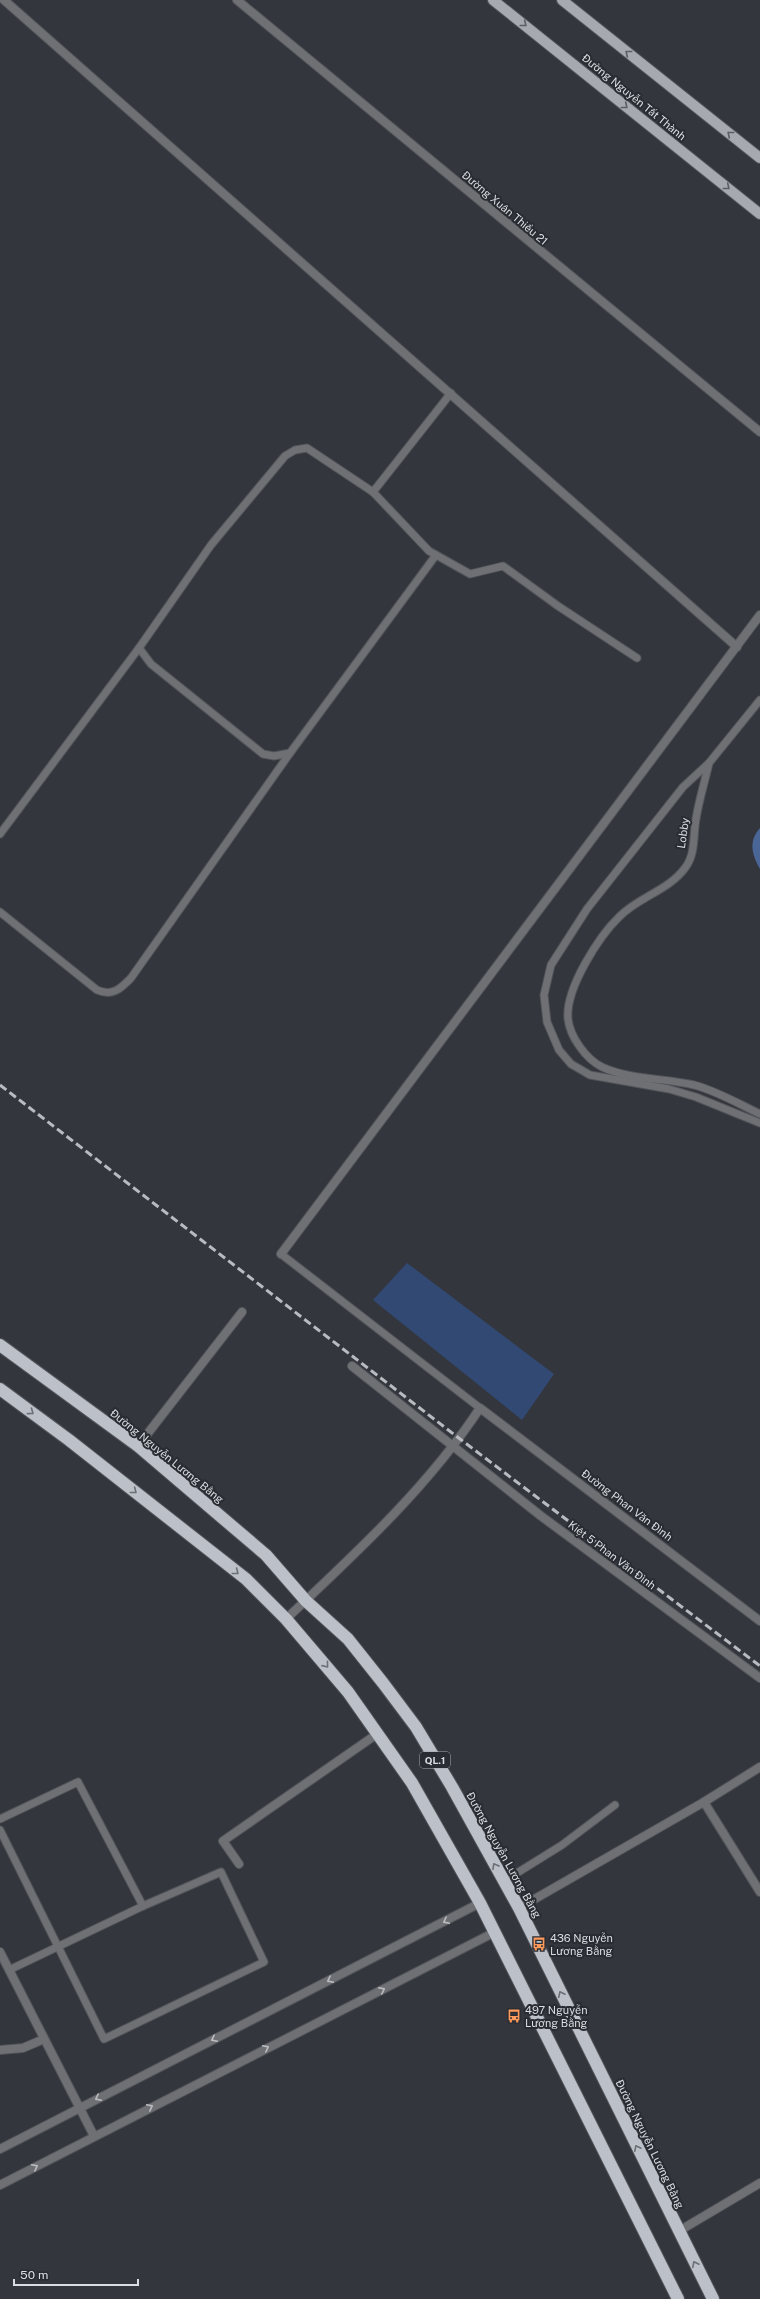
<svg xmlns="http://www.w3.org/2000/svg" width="760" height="2299" viewBox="0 0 760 2299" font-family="'Public Sans',sans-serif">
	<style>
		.green { fill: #324974 }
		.water { fill: #4a6697 }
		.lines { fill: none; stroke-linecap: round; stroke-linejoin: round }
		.lane-casing { stroke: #51545a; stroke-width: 9 }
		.street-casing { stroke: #51545a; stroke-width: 10 }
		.primary-casing { stroke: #51545a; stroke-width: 12 }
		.highway-casing { stroke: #51545a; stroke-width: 14 }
		.lane { stroke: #6f7073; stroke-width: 7 }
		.street { stroke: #6f7073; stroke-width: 8 }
		.primary { stroke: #a6aab0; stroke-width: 10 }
		.highway { stroke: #bcc0c8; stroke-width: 12 }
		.rail { stroke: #b8bbc0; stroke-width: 3; stroke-dasharray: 8 4; stroke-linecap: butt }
		.oneway { stroke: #5b5e64 }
		.oneway2 { stroke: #6b6f76 }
		.oneway3 { stroke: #babcc0 }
		.labels { text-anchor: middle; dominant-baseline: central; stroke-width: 4; stroke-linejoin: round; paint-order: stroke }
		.shield { fill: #292c32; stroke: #a5a8ac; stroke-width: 1 }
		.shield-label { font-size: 10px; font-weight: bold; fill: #dadde1 }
		.street-label { font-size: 11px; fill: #dadde1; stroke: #292c32 }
		.poi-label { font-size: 11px; fill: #dadde1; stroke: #292c32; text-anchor: start }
	</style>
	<rect width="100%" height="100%" fill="#33363c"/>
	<path class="green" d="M 407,1263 L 554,1374 L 522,1420 L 373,1300 Z"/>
	<path class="water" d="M 760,828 L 760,869 C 752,855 748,841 760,828 Z"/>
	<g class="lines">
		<g class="lane-casing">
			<g id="lane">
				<path d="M 451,393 L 373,492 L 429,551 L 470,574 L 503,566 L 558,606 L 637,658"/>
				<path d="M 373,492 L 307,448 L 295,450 L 285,456 L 211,545 L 139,648 L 151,664 L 263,754 L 274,756 L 290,753 L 436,555"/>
				<path d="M 760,700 L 709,763 L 683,787 L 587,909 L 551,965 L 544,995 L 547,1022 L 559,1050 L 571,1064 L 590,1075 L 669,1089 L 696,1097 L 760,1123"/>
				<path d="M 709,763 C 705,781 699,800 696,819 C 693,835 696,854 685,868 C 669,890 639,897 620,916 C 599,936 565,989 568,1019 C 570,1037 586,1059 602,1067 C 630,1080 664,1078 694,1085 C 717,1091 739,1104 760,1114"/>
				<path d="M 0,834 L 139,648"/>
				<path d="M 0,912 L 97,990 C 113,997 121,988 131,978 L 290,753"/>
				<path d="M 281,1254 L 480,1408"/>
				<path d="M 0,1819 L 78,1782 L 143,1906 L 221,1872 L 264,1962 L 104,2039 L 0,1830"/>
				<path d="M 504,1881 L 562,1845 L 615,1805"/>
				<path d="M 9,1970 L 143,1906"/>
			</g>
		</g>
		<g class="street-casing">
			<g id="street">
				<path d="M 4,0 L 737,647"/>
				<path d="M 237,0 L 760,432"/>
				<path d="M 281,1254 L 760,615"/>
				<path d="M 352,1366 L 541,1516 L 760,1678"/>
				<path d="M 138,1446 L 242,1312"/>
				<path d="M 286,1619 C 355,1554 428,1487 480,1408 L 760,1621"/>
				<path d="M 704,1802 L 760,1892"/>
				<path d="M 239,1864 L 223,1841 L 377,1734"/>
				<path d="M 519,1908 L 704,1802 L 760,1767"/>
				<path d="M 0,1952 L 94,2136"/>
				<path d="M 0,2050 L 23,2048 L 44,2039"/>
				<path d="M 0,2149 L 480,1903"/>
				<path d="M 0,2185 L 495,1932"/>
				<path d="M 679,2231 L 760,2183"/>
			</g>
		</g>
		<g class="primary-casing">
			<g id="primary">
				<path d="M 493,0 L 760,214"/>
				<path d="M 562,0 L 760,158"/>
			</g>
		</g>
		<g class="highway-casing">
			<g id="highway">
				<path d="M 0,1345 L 138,1446 L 266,1555 L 306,1601 L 348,1639 L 383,1683 L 416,1727 L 452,1787 L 519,1908 L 713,2299"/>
				<path d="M 0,1389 L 69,1440 L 246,1579 L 286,1619 L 348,1692 L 412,1783 L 480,1903 L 678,2299"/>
			</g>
		</g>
		<use href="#lane" class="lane"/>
		<use href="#street" class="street"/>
		<use href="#primary" class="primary"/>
		<use href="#highway" class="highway"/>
		<path class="rail" d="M 0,1085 L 460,1439 L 760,1666"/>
	</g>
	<defs><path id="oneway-chevron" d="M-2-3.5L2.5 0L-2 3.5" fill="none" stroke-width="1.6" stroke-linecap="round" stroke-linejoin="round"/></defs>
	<g class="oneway">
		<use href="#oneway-chevron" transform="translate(524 24) rotate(39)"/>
		<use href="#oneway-chevron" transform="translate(628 53) rotate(-141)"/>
		<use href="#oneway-chevron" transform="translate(625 106) rotate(39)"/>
		<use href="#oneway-chevron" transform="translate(730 134) rotate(-141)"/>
		<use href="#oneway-chevron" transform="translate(727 187) rotate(39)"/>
	</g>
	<g class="oneway2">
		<use href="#oneway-chevron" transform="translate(31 1412) rotate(36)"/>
		<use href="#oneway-chevron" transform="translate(134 1491) rotate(38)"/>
		<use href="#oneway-chevron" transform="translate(236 1572) rotate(38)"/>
		<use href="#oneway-chevron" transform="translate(326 1665) rotate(51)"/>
		<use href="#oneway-chevron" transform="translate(495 1866) rotate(-119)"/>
		<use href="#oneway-chevron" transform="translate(561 1994) rotate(-116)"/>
		<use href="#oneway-chevron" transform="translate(637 2148) rotate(-116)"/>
		<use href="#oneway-chevron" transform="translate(695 2264) rotate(-117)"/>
	</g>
	<g class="oneway3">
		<use href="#oneway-chevron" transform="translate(446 1921) rotate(153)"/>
		<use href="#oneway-chevron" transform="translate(330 1980) rotate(153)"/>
		<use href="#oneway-chevron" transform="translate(382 1990) rotate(-27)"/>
		<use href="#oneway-chevron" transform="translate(214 2039) rotate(153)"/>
		<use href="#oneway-chevron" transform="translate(266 2048) rotate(-27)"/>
		<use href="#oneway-chevron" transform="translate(98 2098) rotate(153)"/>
		<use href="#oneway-chevron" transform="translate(150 2107) rotate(-27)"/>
		<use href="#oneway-chevron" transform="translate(35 2167) rotate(-27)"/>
	</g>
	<defs>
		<g id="bus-bare" transform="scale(1.08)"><path d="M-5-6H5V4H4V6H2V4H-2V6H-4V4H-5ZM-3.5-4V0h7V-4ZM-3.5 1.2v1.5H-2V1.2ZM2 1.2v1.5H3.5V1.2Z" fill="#ff9a5b" stroke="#292c32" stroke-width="2.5" paint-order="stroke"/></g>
	</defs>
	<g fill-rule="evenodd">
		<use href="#bus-bare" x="539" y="1944"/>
		<use href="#bus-bare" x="514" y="2016"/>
	</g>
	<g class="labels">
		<rect class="shield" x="420" y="1752" width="30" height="16" rx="3"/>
		<g class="shield-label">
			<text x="435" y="1760">QL.1</text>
		</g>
		<g class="street-label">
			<text transform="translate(634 97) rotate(39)">Đường Nguyễn Tất Thành</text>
			<text transform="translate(505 208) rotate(40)">Đường Xuân Thiều 21</text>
			<text transform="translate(683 833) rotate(-82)">Lobby</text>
			<text transform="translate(167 1456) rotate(39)">Đường Nguyễn Lương Bằng</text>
			<text transform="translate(627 1505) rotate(37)">Đường Phan Văn Đình</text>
			<text transform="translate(612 1555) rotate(37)">Kiệt 5 Phan Văn Đình</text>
			<text transform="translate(504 1855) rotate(61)">Đường Nguyễn Lương Bằng</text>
			<text transform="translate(650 2144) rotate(64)">Đường Nguyễn Lương Bằng</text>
		</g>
		<g class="poi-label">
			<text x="550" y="1938">436 Nguyễn<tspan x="550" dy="13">Lương Bằng</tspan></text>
			<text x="525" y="2010">497 Nguyễn<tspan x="525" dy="13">Lương Bằng</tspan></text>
		</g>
	</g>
	<path d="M14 2279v6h124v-6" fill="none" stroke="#dadde1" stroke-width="2"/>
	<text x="20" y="2279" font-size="12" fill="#dadde1" stroke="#292c32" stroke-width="3" paint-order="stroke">50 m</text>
</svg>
